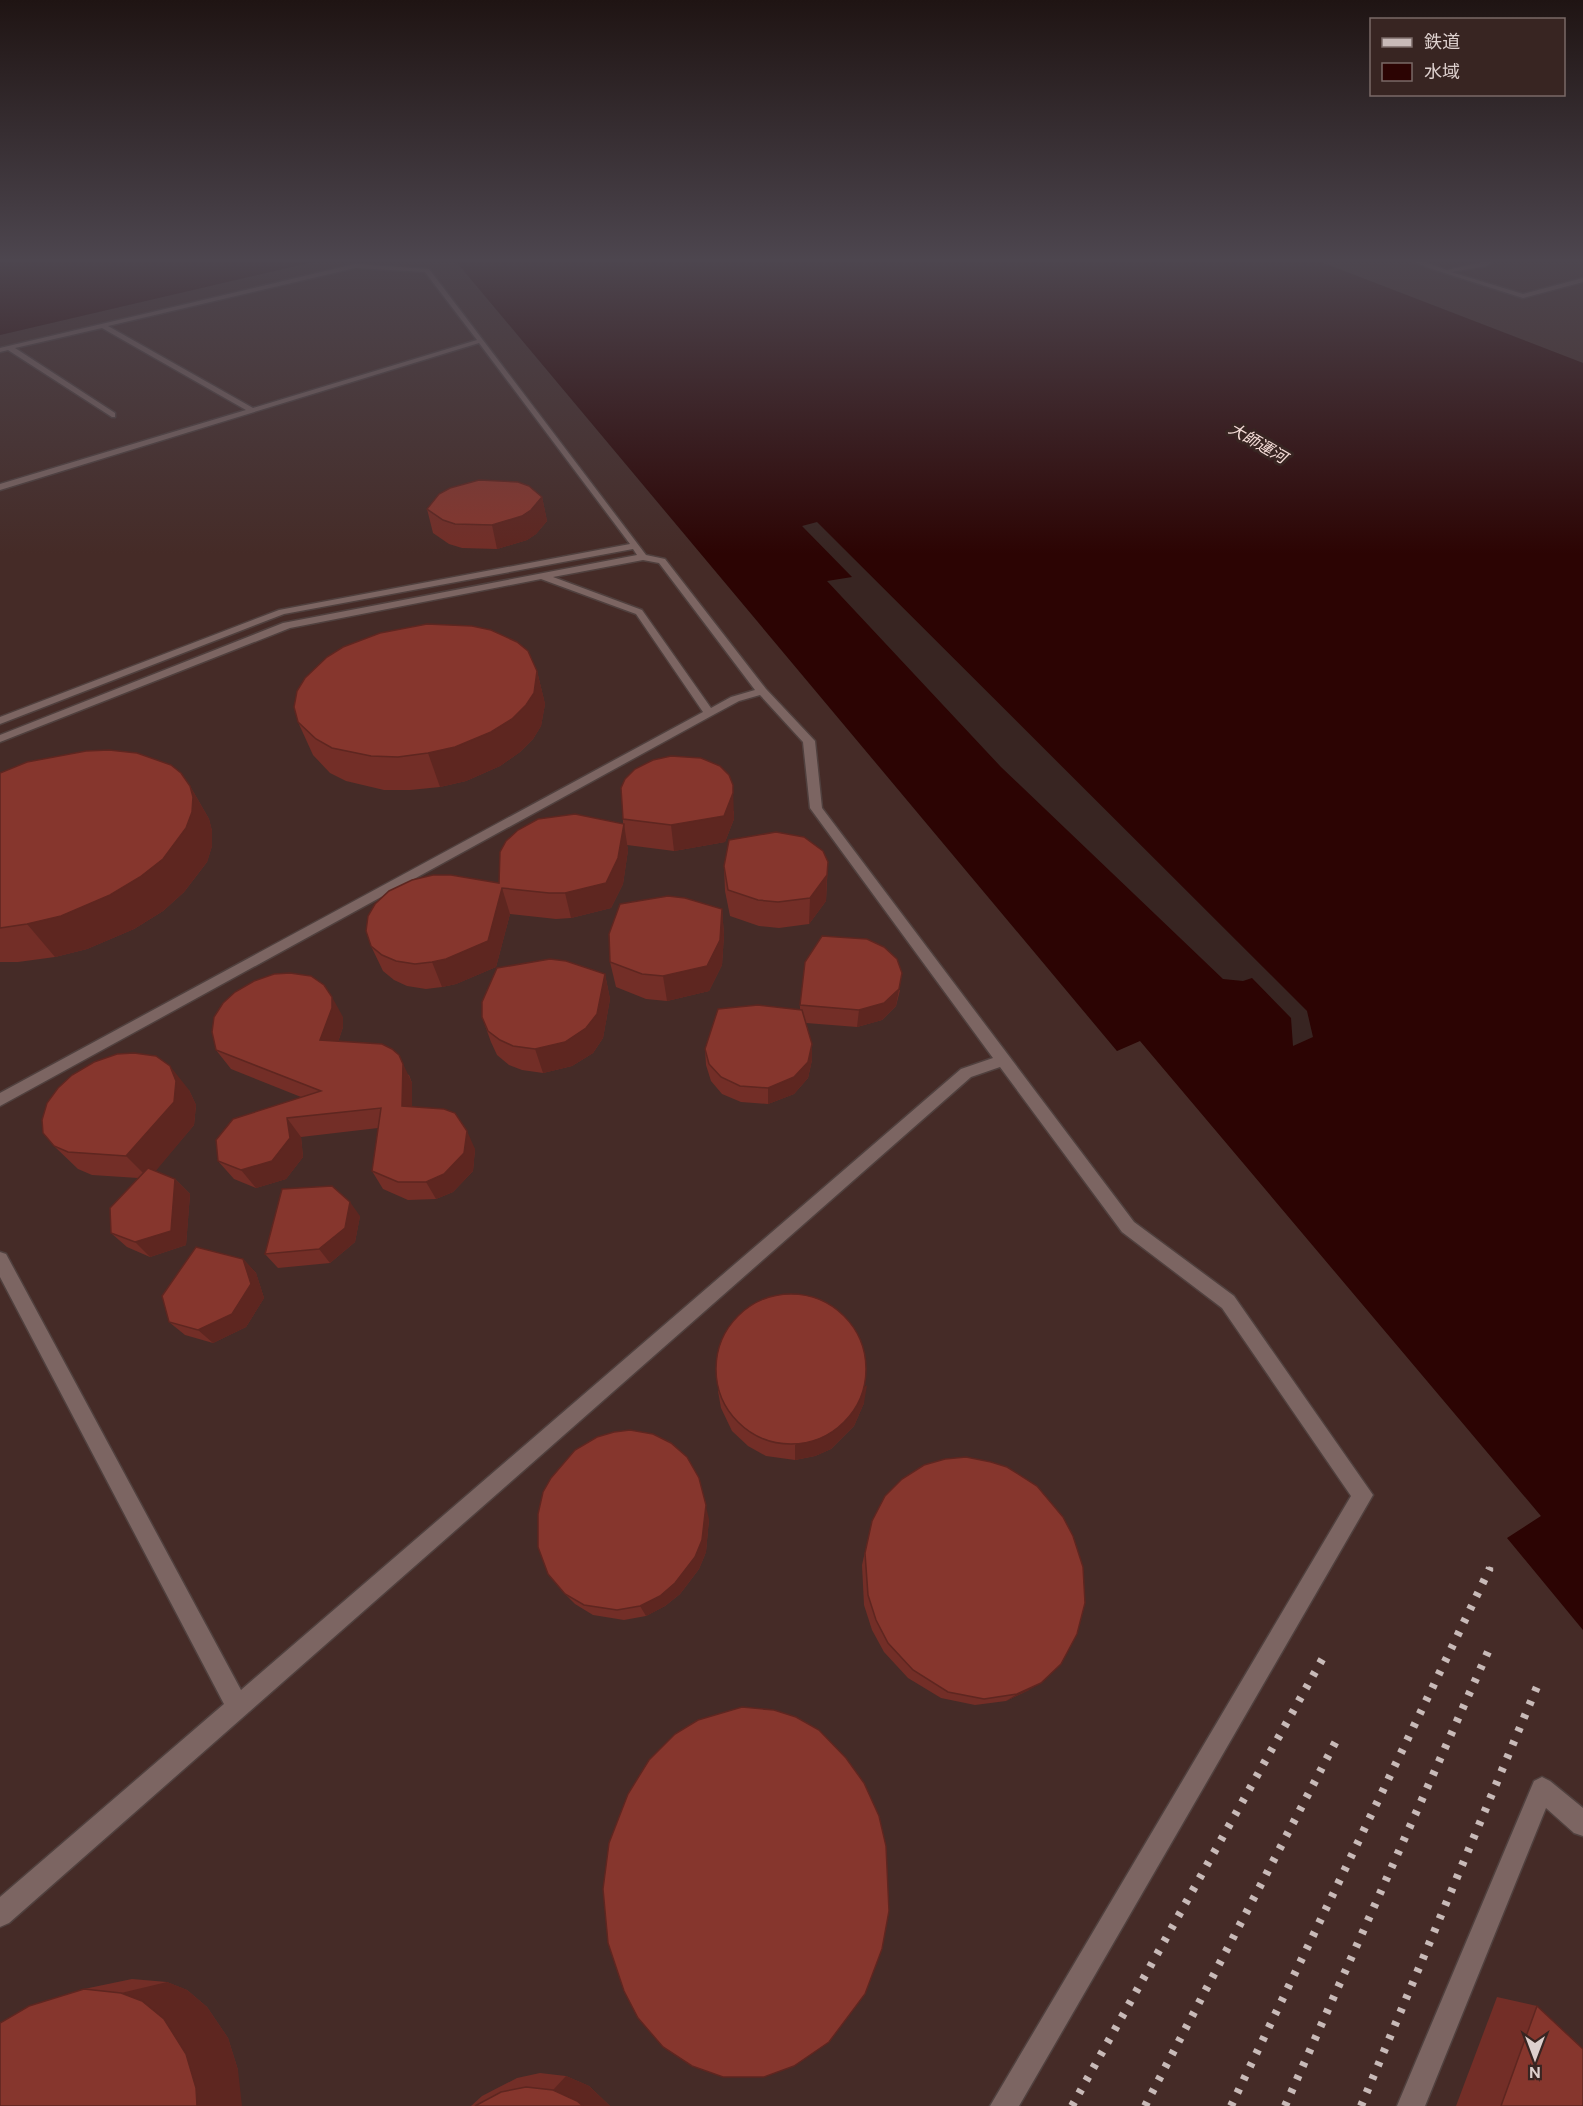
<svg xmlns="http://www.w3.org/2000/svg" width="1583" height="2106" viewBox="0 0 1583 2106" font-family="'DM Sans','Noto Sans JP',sans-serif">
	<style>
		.built { fill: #452b27 }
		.water { fill: #2c0403 }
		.pier { fill: #382522 }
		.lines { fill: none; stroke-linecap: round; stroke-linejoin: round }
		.service-casing { stroke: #50403e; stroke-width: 3 }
		.service { fill: #7c6562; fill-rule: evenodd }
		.rail-far1 { stroke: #c8bab8; stroke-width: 5; stroke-dasharray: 4 8; stroke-linecap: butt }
		.rail { stroke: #c8bab8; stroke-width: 8; stroke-dasharray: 4.5 10; stroke-linecap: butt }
		.wall { fill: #732e27 }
		.shaded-wall { fill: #5e2620 }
		.building { fill: #86362d; stroke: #5e2620; stroke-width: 1.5 }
		.labels { text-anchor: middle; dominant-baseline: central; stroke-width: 6; stroke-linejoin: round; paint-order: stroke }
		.far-water-label { font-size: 16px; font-style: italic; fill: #f5ddd8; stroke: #382522 }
	</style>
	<rect width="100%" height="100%" fill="#382522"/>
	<g class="built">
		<path d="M 326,259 L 454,259 L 1117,1051 L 1140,1040 L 1541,1516 L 1508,1538 L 1583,1630 L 1583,2106 L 0,2106 L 0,335 Z"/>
		<path d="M 1313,259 L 1583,259 L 1583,363 L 1407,295 Z"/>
	</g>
	<g class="water">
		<path d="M 0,259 L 326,259 L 0,335 Z"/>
		<path d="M 454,259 L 1313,259 L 1583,363 L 1583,1630 L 1507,1538 L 1541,1516 L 1140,1041 L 1117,1051 Z"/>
	</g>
	<path class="pier" d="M 817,522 L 1307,1011 L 1313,1037 L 1293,1046 L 1291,1018 L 1252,978 L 1243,981 L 1223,979 L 1001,767 L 827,581 L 852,577 L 802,526 Z"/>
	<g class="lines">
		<g class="service-casing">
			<g id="service">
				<path d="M 1408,259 L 1416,259 L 1447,270 L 1496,259 L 1487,266 L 1451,272 L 1523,294 L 1583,278 L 1583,282 L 1523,298 L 1429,268 Z"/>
				<path d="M 355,264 L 429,269 L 646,555 L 665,559 L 766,689 L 815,741 L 822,808 L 1134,1222 L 1234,1296 L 1373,1495 L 1019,2106 L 990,2106 L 1351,1496 L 1222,1308 L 1122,1232 L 1000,1067 L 971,1077 L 9,1923 L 0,1927 L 0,1897 L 224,1704 L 0,1277 L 0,1252 L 6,1254 L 241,1690 L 961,1069 L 993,1058 L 810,808 L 803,742 L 760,695 L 739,701 L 713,715 L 0,1106 L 0,1093 L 703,712 L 636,614 L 541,579 L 290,628 L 0,742 L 0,735 L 283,623 L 637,555 L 633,549 L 284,614 L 0,724 L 0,717 L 279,610 L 630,544 L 479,343 L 0,490 L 0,484 L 246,410 L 102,328 L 15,348 L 115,413 L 115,417 L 112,417 L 8,350 L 0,352 L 0,348 ZM 355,268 L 425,272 L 477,340 L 253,408 L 108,326 ZM 643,560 L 659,563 L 755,690 L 731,697 L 711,708 L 642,610 L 553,577 Z"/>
				<path d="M 1542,1777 L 1550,1781 L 1583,1808 L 1583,1836 L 1574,1833 L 1546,1808 L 1425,2106 L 1397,2106 L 1534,1781 Z"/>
			</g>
		</g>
		<use href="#service" class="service"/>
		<path class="rail-far1" d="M 1490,1570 L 1491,1567"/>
		<g class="rail">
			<path d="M 1072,2106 L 1324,1656"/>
			<path d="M 1145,2106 L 1336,1741"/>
			<path d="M 1231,2106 L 1490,1568"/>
			<path d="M 1285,2106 L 1491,1645"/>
			<path d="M 1361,2106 L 1539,1682"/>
		</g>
	</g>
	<g class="wall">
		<path d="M 542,497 L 547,521 L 536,534 L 527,540 L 497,549 L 462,548 L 449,544 L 433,533 L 427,509 Z"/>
		<path d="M 537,671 L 545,704 L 541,726 L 533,739 L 520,752 L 500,766 L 466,781 L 440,787 L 410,790 L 384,790 L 346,781 L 330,773 L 313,755 L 298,722 Z"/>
		<path d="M 0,773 L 190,786 L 209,819 L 212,831 L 212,846 L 207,862 L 184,892 L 163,911 L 134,929 L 87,949 L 55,957 L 18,962 L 0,962 Z"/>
		<path d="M 734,811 L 734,819 L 725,842 L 674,851 L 627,845 L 628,850 L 623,884 L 611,908 L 571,918 L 556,919 L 510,914 L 496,967 L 456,984 L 442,987 L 426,989 L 407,986 L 394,980 L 383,971 L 371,946 L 499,883 L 623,824 L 623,819 Z"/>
		<path d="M 828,862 L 826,901 L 809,924 L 779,928 L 759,926 L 730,916 L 725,891 L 724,866 Z"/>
		<path d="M 722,909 L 724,935 L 722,965 L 709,991 L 667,1001 L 646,999 L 616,987 L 610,962 Z"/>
		<path d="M 605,974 L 610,999 L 603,1038 L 593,1053 L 572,1066 L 543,1073 L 522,1070 L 509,1065 L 497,1055 L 491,1042 L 482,1017 Z"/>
		<path d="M 900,990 L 896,1006 L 882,1020 L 857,1027 L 806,1023 L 812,1060 L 808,1078 L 794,1094 L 768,1104 L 741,1102 L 722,1094 L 711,1081 L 706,1065 L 705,1049 L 800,1010 L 800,1005 Z"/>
		<path d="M 343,1017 L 343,1027 L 338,1042 L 409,1075 L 412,1083 L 412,1107 L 475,1149 L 473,1171 L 453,1192 L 436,1199 L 408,1200 L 383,1189 L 372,1171 L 378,1128 L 301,1137 L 303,1157 L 286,1179 L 256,1188 L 234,1179 L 218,1161 L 301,1097 L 231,1069 L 216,1050 Z"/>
		<path d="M 189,1090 L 196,1105 L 194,1125 L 155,1171 L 175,1179 L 190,1194 L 186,1245 L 150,1257 L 127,1247 L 111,1233 L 138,1178 L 92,1175 L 78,1169 L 54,1146 Z"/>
		<path d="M 360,1216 L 355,1242 L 330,1263 L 278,1268 L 265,1254 Z"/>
		<path d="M 243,1259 L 256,1273 L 264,1298 L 246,1327 L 213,1343 L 185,1335 L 169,1322 Z"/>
		<path d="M 718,1391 L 864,1403 L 854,1426 L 831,1449 L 815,1456 L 795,1460 L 766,1456 L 748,1446 L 732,1431 L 721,1408 Z"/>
		<path d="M 709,1519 L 706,1552 L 699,1569 L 680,1594 L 665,1606 L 646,1616 L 624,1620 L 593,1615 L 575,1604 L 565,1594 Z"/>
		<path d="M 869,1534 L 1029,1690 L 1006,1701 L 975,1705 L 941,1698 L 908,1678 L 884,1652 L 872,1630 L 864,1605 L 862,1565 Z"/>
		<path d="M 132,1979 L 167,1982 L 187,1990 L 207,2007 L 228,2038 L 238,2070 L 84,1989 Z"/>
		<path d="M 1497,1997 L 1537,2006 L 1583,2106 L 1456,2106 Z"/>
		<path d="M 540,2073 L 566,2076 L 589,2086 L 610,2106 L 471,2106 L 482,2096 L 517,2078 Z"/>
	</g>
	<g class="shaded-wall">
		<path d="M 542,497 L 547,521 L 536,534 L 527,540 L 497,549 L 492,525 Z"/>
		<path d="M 537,671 L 545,704 L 541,726 L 533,739 L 520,752 L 500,766 L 466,781 L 440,787 L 428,753 Z"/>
		<path d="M 733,785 L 734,819 L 725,842 L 674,851 L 671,825 Z"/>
		<path d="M 190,786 L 209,819 L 212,831 L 212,846 L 207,862 L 184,892 L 163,911 L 134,929 L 87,949 L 55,957 L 27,924 Z"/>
		<path d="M 624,824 L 628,850 L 623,884 L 611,908 L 571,918 L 565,893 Z"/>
		<path d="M 827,875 L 826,901 L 809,924 L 810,898 Z"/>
		<path d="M 502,888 L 510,914 L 496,967 L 456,984 L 442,987 L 432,962 Z"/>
		<path d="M 722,909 L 724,935 L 722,965 L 709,991 L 667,1001 L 663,976 Z"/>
		<path d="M 902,973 L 896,1006 L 882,1020 L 857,1027 L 859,1010 Z"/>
		<path d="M 605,974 L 610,999 L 603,1038 L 593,1053 L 572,1066 L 543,1073 L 535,1049 Z"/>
		<path d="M 332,997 L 343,1017 L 343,1027 L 332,1060 L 320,1040 Z"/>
		<path d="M 812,1044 L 812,1060 L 808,1078 L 794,1094 L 768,1104 L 768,1088 Z"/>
		<path d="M 399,1055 L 412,1083 L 412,1125 L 402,1106 Z"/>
		<path d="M 170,1066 L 189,1090 L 196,1105 L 194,1125 L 149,1179 L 126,1156 Z"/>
		<path d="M 287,1118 L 301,1137 L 303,1157 L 286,1179 L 256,1188 L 241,1170 Z"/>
		<path d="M 467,1131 L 475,1149 L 473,1171 L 453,1192 L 436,1199 L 426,1182 Z"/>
		<path d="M 175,1179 L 190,1194 L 186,1245 L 150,1257 L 135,1242 Z"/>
		<path d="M 350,1202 L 360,1216 L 355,1242 L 330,1263 L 319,1249 Z"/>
		<path d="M 243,1259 L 256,1273 L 264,1298 L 246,1327 L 213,1343 L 198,1330 Z"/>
		<path d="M 867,1385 L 864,1403 L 854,1426 L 831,1449 L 815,1456 L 795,1460 L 795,1445 Z"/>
		<path d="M 699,1478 L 709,1519 L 706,1552 L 699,1569 L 680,1594 L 665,1606 L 646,1616 L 640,1606 Z"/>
		<path d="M 1041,1683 L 1029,1690 L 1006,1701 L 1017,1694 Z"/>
		<path d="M 167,1982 L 187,1990 L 207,2007 L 228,2038 L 238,2070 L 242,2106 L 197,2106 L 121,1993 Z"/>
		<path d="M 566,2076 L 589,2086 L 610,2106 L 583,2106 L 553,2090 Z"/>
	</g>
	<g class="building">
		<path d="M 479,480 L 518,482 L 529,486 L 542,497 L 531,510 L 522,516 L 492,525 L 455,524 L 443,520 L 427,509 L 439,494 L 450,488 Z"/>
		<path d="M 427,624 L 472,626 L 491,630 L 517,642 L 528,651 L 537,671 L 534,693 L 526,705 L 512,719 L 491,732 L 455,747 L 428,753 L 398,757 L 371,756 L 332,748 L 316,739 L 298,722 L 294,707 L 297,691 L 305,678 L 327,657 L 343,647 L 380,633 Z"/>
		<path d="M 109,750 L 137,753 L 171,765 L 181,773 L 190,786 L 193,797 L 192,812 L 186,828 L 163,859 L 140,877 L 110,895 L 61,916 L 27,924 L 0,928 L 0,773 L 27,762 L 86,751 Z"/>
		<path d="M 671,756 L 701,758 L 720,766 L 729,775 L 733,785 L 733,793 L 724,816 L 671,825 L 623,819 L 621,788 L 625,779 L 635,769 L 653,760 Z"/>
		<path d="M 575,814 L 624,824 L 618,858 L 606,883 L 565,893 L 549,893 L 502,888 L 488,941 L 446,959 L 432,962 L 415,964 L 396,961 L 382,955 L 371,946 L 366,931 L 368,916 L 375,904 L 389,891 L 412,880 L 433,875 L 451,875 L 499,883 L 500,852 L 506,841 L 518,830 L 538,819 Z"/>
		<path d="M 776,832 L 804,837 L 823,851 L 828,862 L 827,875 L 810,898 L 778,902 L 758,900 L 728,890 L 724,866 L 729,840 Z"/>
		<path d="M 668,896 L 685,898 L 722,909 L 720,940 L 707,966 L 663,976 L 642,974 L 610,962 L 609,934 L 620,904 Z"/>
		<path d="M 822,936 L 867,939 L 884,947 L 897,959 L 902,973 L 899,989 L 884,1003 L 859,1010 L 800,1005 L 805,962 Z"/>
		<path d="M 550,959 L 566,961 L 605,974 L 597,1014 L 586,1028 L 565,1042 L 535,1049 L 513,1046 L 500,1040 L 488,1031 L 482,1017 L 482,1002 L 497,968 Z"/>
		<path d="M 290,973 L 311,976 L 324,985 L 332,997 L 332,1008 L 320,1040 L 382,1044 L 392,1049 L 399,1055 L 403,1064 L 402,1106 L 444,1109 L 455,1113 L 467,1131 L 464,1153 L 444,1174 L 426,1182 L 398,1182 L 372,1171 L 381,1108 L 287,1118 L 290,1138 L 272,1161 L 241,1170 L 218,1161 L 216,1140 L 233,1119 L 321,1091 L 216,1050 L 212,1032 L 214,1017 L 223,1003 L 235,992 L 254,981 L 274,974 Z"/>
		<path d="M 758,1005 L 802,1010 L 812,1044 L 808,1062 L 794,1077 L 768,1088 L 740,1086 L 721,1077 L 709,1064 L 705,1049 L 718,1009 Z"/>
		<path d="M 134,1053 L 156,1056 L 170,1066 L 176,1081 L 174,1102 L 126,1156 L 68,1152 L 54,1146 L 43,1133 L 42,1120 L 47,1103 L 58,1088 L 72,1075 L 94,1062 L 117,1054 Z"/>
		<path d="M 148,1168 L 175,1179 L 171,1231 L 135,1242 L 111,1233 L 110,1208 Z"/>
		<path d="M 332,1186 L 350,1202 L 345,1228 L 319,1249 L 265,1254 L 282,1189 Z"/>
		<path d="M 196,1247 L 243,1259 L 251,1284 L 232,1314 L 198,1330 L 169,1322 L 162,1296 Z"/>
		<circle cx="791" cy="1369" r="75"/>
		<path d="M 630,1430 L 653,1434 L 671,1443 L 687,1457 L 699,1478 L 706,1505 L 702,1540 L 695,1557 L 675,1583 L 660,1596 L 640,1606 L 617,1610 L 584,1605 L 565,1594 L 548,1574 L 538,1547 L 538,1514 L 543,1492 L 551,1478 L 575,1450 L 597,1437 L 614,1432 Z"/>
		<path d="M 966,1457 L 991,1462 L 1007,1467 L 1037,1486 L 1063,1517 L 1073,1536 L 1083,1567 L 1085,1603 L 1077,1634 L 1061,1664 L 1041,1683 L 1017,1694 L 984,1699 L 948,1692 L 913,1670 L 888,1643 L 876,1620 L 868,1595 L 865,1553 L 872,1521 L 885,1496 L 902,1479 L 924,1465 L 945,1459 Z"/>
		<path d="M 742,1707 L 774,1710 L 796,1717 L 819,1730 L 846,1758 L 864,1783 L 879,1816 L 886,1846 L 889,1911 L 882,1949 L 865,1994 L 829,2042 L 794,2066 L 764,2077 L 723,2077 L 692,2066 L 663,2047 L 638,2018 L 624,1991 L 608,1943 L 603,1889 L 609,1843 L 628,1794 L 649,1760 L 675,1734 L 698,1720 Z"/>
		<path d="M 84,1989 L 121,1993 L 142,2001 L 164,2019 L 186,2054 L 196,2088 L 197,2106 L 0,2106 L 0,2023 L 29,2006 Z"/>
		<path d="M 1537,2006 L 1583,2049 L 1583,2106 L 1501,2106 Z"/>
		<path d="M 526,2087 L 553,2090 L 577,2101 L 583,2106 L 475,2106 L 501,2092 Z"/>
	</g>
	<linearGradient id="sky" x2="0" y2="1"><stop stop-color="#1f1413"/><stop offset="0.47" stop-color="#4d464f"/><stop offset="1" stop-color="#4d464f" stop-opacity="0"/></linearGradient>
	<rect width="1583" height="554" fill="url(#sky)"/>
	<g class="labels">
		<g class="far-water-label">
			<text transform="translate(1258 443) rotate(30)">大師運河</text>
		</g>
	</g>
	<rect x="1370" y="18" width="195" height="78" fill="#382522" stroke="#7a6967" stroke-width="1.5"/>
	<rect x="1382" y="38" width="30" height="9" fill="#c8bab8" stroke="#7a6967" stroke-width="1.5"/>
	<text x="1424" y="48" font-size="18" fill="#ddd0ce">鉄道</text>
	<rect x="1382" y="63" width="30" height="18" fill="#2c0403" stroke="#7a6967" stroke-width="1.5"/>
	<text x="1424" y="78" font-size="18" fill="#ddd0ce">水域</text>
	<g transform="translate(1535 2058) rotate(180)" stroke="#382522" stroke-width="4.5" paint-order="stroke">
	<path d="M0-4.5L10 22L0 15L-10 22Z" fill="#ddd0ce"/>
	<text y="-9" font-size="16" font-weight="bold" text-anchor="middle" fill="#ddd0ce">N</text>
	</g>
</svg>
